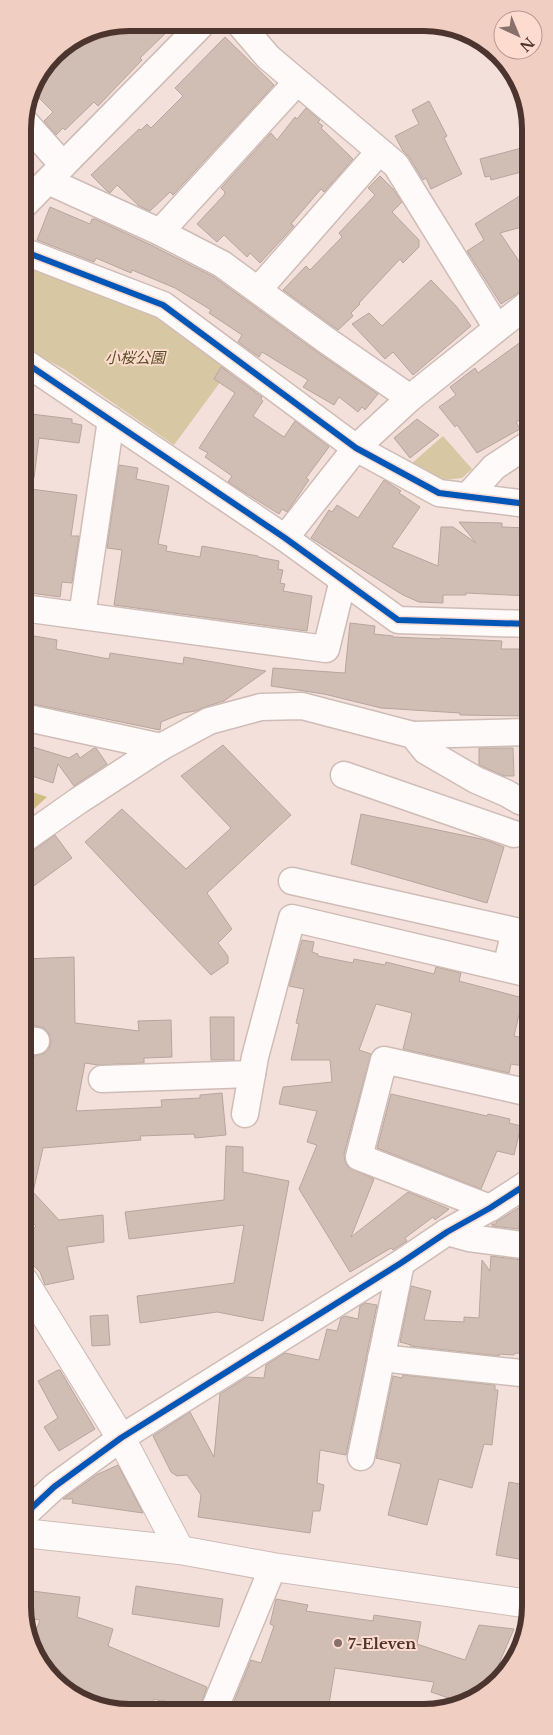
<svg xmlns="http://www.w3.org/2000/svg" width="553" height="1735" viewBox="0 0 553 1735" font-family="'Libre Baskerville','Noto Sans JP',serif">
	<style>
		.green { fill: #d7c8a3 }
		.forest { fill: #d0bd81 }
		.building { fill: #d0beb5; stroke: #b7a69d }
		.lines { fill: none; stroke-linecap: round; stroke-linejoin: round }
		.minor-casing { stroke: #d0bcb6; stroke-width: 29 }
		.tertiary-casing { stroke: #d0bcb6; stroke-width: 30 }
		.minor { stroke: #fdfaf9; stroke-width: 26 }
		.tertiary { stroke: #fdfaf9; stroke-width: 28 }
		.cycleway-casing { stroke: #fedbcf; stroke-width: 9 }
		.cycleway { stroke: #0057b8; stroke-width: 6 }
		.poi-dot { fill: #87716a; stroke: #fedbcf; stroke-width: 2 }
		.labels { text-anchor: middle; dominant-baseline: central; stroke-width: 4; stroke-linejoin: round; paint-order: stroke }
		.park-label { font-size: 15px; font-style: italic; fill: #595127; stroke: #fedbcf }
		.poi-label { font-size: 15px; font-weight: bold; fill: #4c352e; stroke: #fedbcf; text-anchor: start }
		.rim { fill: none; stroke: #4c352e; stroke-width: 6 }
	</style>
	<rect width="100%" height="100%" fill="#f4e0da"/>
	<g class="green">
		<path d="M 23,262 L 151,308 L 232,366 L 174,445 L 64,369 L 23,347 Z"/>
		<path d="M 443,436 L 472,469 L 462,478 L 435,481 L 411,464 Z"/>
	</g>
	<path class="forest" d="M 24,789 L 47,797 L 24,818 Z"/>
	<g class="building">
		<path d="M 129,22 L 176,23 L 140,58 L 142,60 L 98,106 L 94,102 L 65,130 L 63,128 L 56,135 L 44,121 L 53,112 L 31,90 L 33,82 L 54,53 L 89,31 L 113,26 L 118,31 Z"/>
		<path d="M 225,37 L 274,85 L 173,195 L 170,192 L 150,211 L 139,206 L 117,185 L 110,193 L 107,191 L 91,175 L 139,129 L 141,130 L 147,124 L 151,128 L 183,96 L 175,88 Z"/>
		<path d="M 429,101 L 447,136 L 444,138 L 462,174 L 431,189 L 426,178 L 423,180 L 409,157 L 403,151 L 395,136 L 419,124 L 412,110 Z"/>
		<path d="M 306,108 L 320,120 L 318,122 L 323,126 L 321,128 L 353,159 L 324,192 L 321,189 L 291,224 L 294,226 L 260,263 L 250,253 L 247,257 L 224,235 L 217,242 L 197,224 L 224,195 L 225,192 L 221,188 L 271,133 L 277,140 L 295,117 L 297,119 Z"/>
		<path d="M 529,146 L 529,170 L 491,180 L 490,176 L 485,177 L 480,159 Z"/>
		<path d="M 380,176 L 393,189 L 402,202 L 392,212 L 419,240 L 419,247 L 403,263 L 400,259 L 359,303 L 360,304 L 351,313 L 353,316 L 338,330 L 283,290 L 306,266 L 310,270 L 342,237 L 339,233 L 375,195 L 368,188 Z"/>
		<path d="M 529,190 L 529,225 L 500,233 L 529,276 L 529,286 L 501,304 L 467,251 L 484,240 L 475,224 Z"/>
		<path d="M 50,207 L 90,224 L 92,219 L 95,219 L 153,246 L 214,277 L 317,352 L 378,394 L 365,410 L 362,407 L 358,412 L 339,397 L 334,405 L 303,387 L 308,380 L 262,352 L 259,357 L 238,342 L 242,335 L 209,313 L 211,310 L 175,288 L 132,270 L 131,273 L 96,258 L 94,262 L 37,240 Z"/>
		<path d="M 431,280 L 456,306 L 471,326 L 413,375 L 393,352 L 385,359 L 352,324 L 369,313 L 382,326 Z"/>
		<path d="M 529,336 L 529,415 L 516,422 L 520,429 L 477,453 L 457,425 L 455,427 L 439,407 L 456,395 L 450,387 L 475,368 L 478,373 Z"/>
		<path d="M 221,367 L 262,397 L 261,399 L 263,401 L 253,416 L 284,437 L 295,421 L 329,447 L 306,478 L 309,480 L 287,512 L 282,509 L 279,514 L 228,482 L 232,476 L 205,457 L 208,453 L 199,448 L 235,393 L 214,379 Z"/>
		<path d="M 23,413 L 72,419 L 72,423 L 82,425 L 79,443 L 39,438 L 34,478 L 23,478 Z"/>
		<path d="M 417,419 L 439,435 L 410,458 L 394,438 Z"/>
		<path d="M 119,465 L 138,468 L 136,479 L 169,486 L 158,544 L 167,546 L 166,551 L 200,557 L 202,546 L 258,556 L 258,557 L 279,561 L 278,569 L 283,570 L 280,583 L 285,584 L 283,591 L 312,596 L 307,631 L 114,605 L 122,550 L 107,548 Z"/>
		<path d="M 384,480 L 401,491 L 399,493 L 420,507 L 392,547 L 438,566 L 441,527 L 453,527 L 476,543 L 459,522 L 502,523 L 502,527 L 529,528 L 529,596 L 466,593 L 466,595 L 443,595 L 443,603 L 419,602 L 403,595 L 311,538 L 329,510 L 332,512 L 337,505 L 358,518 Z"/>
		<path d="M 23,488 L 77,495 L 71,536 L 79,536 L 72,583 L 62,582 L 60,597 L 23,592 Z"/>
		<path d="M 350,623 L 375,626 L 374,634 L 393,636 L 393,637 L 440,639 L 440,638 L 502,641 L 501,649 L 529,649 L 529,716 L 460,715 L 460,713 L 381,708 L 324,694 L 271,686 L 273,668 L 345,673 Z"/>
		<path d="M 23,634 L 57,640 L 56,649 L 109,659 L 110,653 L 183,664 L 184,657 L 266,671 L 224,701 L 205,707 L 195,711 L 183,713 L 161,722 L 160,730 L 23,702 L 23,677 L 26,661 L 23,661 Z"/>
		<path d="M 23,744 L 69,758 L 77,753 L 80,758 L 94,748 L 96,748 L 107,764 L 74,786 L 58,764 L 53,783 L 23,773 Z"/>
		<path d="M 223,745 L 291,815 L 207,893 L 232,929 L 218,943 L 228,956 L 228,963 L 211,975 L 85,842 L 122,809 L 186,869 L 231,828 L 181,776 Z"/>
		<path d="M 479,748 L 513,748 L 514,776 L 504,776 L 479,765 Z"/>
		<path d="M 361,814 L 486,840 L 504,847 L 487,903 L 351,864 Z"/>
		<path d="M 55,835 L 72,858 L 24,893 L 24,855 L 33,851 Z"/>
		<path d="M 302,940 L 314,942 L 312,952 L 318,954 L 318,956 L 353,963 L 354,959 L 385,965 L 386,962 L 434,974 L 436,967 L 461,973 L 459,981 L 523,998 L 514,1036 L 530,1039 L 530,1067 L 511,1064 L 509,1073 L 403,1049 L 412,1013 L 376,1004 L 359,1050 L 371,1054 L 344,1154 L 345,1161 L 348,1167 L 374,1179 L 351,1237 L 408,1192 L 449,1209 L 435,1220 L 433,1217 L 405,1238 L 407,1241 L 393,1250 L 391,1248 L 350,1272 L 299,1189 L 317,1145 L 307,1142 L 317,1111 L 279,1104 L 283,1087 L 332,1082 L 330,1060 L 291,1060 L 299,1024 L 296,1023 L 304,989 L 289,986 Z"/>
		<path d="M 74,957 L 75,1023 L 139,1031 L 138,1021 L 171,1020 L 172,1057 L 144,1058 L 144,1063 L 98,1065 L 85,1063 L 76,1111 L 162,1107 L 161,1100 L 200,1098 L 200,1095 L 222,1093 L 226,1135 L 195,1138 L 194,1134 L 140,1136 L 141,1140 L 43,1148 L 33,1192 L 59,1220 L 103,1215 L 104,1242 L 67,1247 L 74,1279 L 45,1285 L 40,1272 L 24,1256 L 24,1238 L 36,1226 L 24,1213 L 24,1101 L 34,1056 L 43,1054 L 49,1049 L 51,1042 L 49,1034 L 44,1028 L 37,1026 L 24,1025 L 24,959 Z"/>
		<path d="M 210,1017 L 234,1017 L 234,1060 L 211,1060 Z"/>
		<path d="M 391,1094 L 487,1116 L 488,1114 L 510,1119 L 509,1123 L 521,1126 L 514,1155 L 497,1151 L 481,1189 L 377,1148 Z"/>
		<path d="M 226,1146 L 243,1147 L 243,1172 L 289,1181 L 263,1321 L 217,1312 L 140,1323 L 137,1296 L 234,1283 L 244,1225 L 129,1239 L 125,1212 L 224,1200 Z"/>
		<path d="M 520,1207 L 519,1229 L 492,1226 L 492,1224 L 496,1224 L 496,1222 Z"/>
		<path d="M 491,1256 L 530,1261 L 530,1354 L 515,1353 L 514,1355 L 499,1354 L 499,1356 L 410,1346 L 411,1345 L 400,1342 L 411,1286 L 431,1291 L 424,1320 L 464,1322 L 464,1317 L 479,1318 L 482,1260 L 490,1271 Z"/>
		<path d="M 365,1303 L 377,1305 L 346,1455 L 320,1450 L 317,1483 L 324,1485 L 320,1511 L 313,1511 L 310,1533 L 198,1517 L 201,1495 L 187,1475 L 177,1476 L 171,1472 L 153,1436 L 190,1412 L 214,1457 L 220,1394 L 247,1377 L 264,1378 L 266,1365 L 285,1353 L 319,1360 L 327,1329 L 337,1331 L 341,1318 L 345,1316 L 358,1319 L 360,1306 Z"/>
		<path d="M 108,1315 L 110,1345 L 92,1346 L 90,1316 Z"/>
		<path d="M 58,1370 L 60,1370 L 95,1429 L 59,1451 L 44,1427 L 58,1418 L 38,1381 Z"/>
		<path d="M 403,1375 L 495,1385 L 495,1390 L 498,1390 L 492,1445 L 484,1444 L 472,1488 L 439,1479 L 427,1525 L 388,1515 L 401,1464 L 376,1458 L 393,1376 L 402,1378 Z"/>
		<path d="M 118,1465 L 143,1513 L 72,1503 L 73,1499 L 63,1499 L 96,1475 Z"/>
		<path d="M 509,1482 L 530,1486 L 530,1561 L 496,1555 Z"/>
		<path d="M 136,1586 L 223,1599 L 219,1627 L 132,1614 Z"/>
		<path d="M 24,1590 L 80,1597 L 77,1617 L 113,1629 L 108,1646 L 207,1687 L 199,1710 L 190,1710 L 162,1700 L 161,1701 L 154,1699 L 150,1710 L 108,1710 L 67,1688 L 70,1680 L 49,1673 L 32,1641 L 40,1620 L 24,1618 Z"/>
		<path d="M 276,1599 L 308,1605 L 306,1611 L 373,1621 L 374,1615 L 421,1622 L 417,1644 L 465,1660 L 479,1625 L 514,1629 L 490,1684 L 460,1702 L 431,1692 L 434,1682 L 335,1668 L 328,1710 L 249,1710 L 233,1704 L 251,1660 L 261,1663 L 274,1626 L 270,1624 Z"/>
	</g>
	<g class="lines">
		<g class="minor-casing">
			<g id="minor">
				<path d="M 239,23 L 268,57 L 396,165 L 497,328"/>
				<path d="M 23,120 L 63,165"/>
				<path d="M 48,181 L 160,232 L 222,264 L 326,340 L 410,398"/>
				<path d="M 23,206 L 203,23"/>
				<path d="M 160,232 L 297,82"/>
				<path d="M 23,251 L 163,305 L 356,448 L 439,493 L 519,503 L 529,502"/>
				<path d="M 258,290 L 379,152"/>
				<path d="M 23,361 L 285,538 L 398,620 L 529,624"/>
				<path d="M 467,497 L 494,467 L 529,444"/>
				<path d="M 285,538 L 356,448 L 410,398 L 529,303"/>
				<path d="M 23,608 L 326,649 L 343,580"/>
				<path d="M 82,616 L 111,420"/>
				<path d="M 23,717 L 161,747"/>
				<path d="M 413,735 L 529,732"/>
				<path d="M 344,775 L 514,834"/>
				<path d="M 24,839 L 78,801 L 161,747 L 209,721 L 261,707 L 302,706 L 413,735 L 426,751 L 476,780 L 506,793 L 520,801 L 529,804"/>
				<path d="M 292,881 L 515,931 L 506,968"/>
				<path d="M 24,1040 L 36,1041"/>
				<path d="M 102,1079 L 252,1074"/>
				<path d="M 245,1114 L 255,1057 L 292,918 L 530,974"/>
				<path d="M 490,1208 L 359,1157 L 384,1060 L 530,1093"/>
				<path d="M 447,1232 L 469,1238 L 530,1246"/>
				<path d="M 381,1358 L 530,1374"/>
				<path d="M 361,1457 L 401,1263"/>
				<path d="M 24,1515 L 54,1487 L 121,1438 L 401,1263 L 447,1232 L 490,1208 L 530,1182"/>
				<path d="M 214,1710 L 273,1567"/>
			</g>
		</g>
		<g class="tertiary-casing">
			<g id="tertiary">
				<path d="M 24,1281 L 121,1438 L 180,1550"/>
				<path d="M 24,1533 L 180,1550 L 273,1567 L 530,1604"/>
			</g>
		</g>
		<use href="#minor" class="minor"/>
		<use href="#tertiary" class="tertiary"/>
		<g class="cycleway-casing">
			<g id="cycleway">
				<path d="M 23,251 L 163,305 L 356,448 L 439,493 L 519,503 L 529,502"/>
				<path d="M 23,361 L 285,538 L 398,620 L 529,624"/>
				<path d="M 24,1515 L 54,1487 L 121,1438 L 401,1263 L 447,1232 L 490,1208 L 530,1182"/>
			</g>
		</g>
		<use href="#cycleway" class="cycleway"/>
	</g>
	<circle class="poi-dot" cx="338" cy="1643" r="5"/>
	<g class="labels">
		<g class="park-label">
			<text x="135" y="357">小桜公園</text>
		</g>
		<g class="poi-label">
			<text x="348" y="1643">7-Eleven</text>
		</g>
	</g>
	<path d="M0 0H553V1735H0ZM129 31H424A98 98 0 0 1 522 129V1606A98 98 0 0 1 424 1704H129A98 98 0 0 1 31 1606V129A98 98 0 0 1 129 31Z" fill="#f0cec2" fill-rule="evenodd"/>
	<path class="rim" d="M129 31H424A98 98 0 0 1 522 129V1606A98 98 0 0 1 424 1704H129A98 98 0 0 1 31 1606V129A98 98 0 0 1 129 31Z"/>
	<g transform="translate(518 35) rotate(136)"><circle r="24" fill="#fedbcf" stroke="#b7998f"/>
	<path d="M0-4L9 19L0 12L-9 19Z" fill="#87716a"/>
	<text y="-8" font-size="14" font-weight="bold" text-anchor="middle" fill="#4c352e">N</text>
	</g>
</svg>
